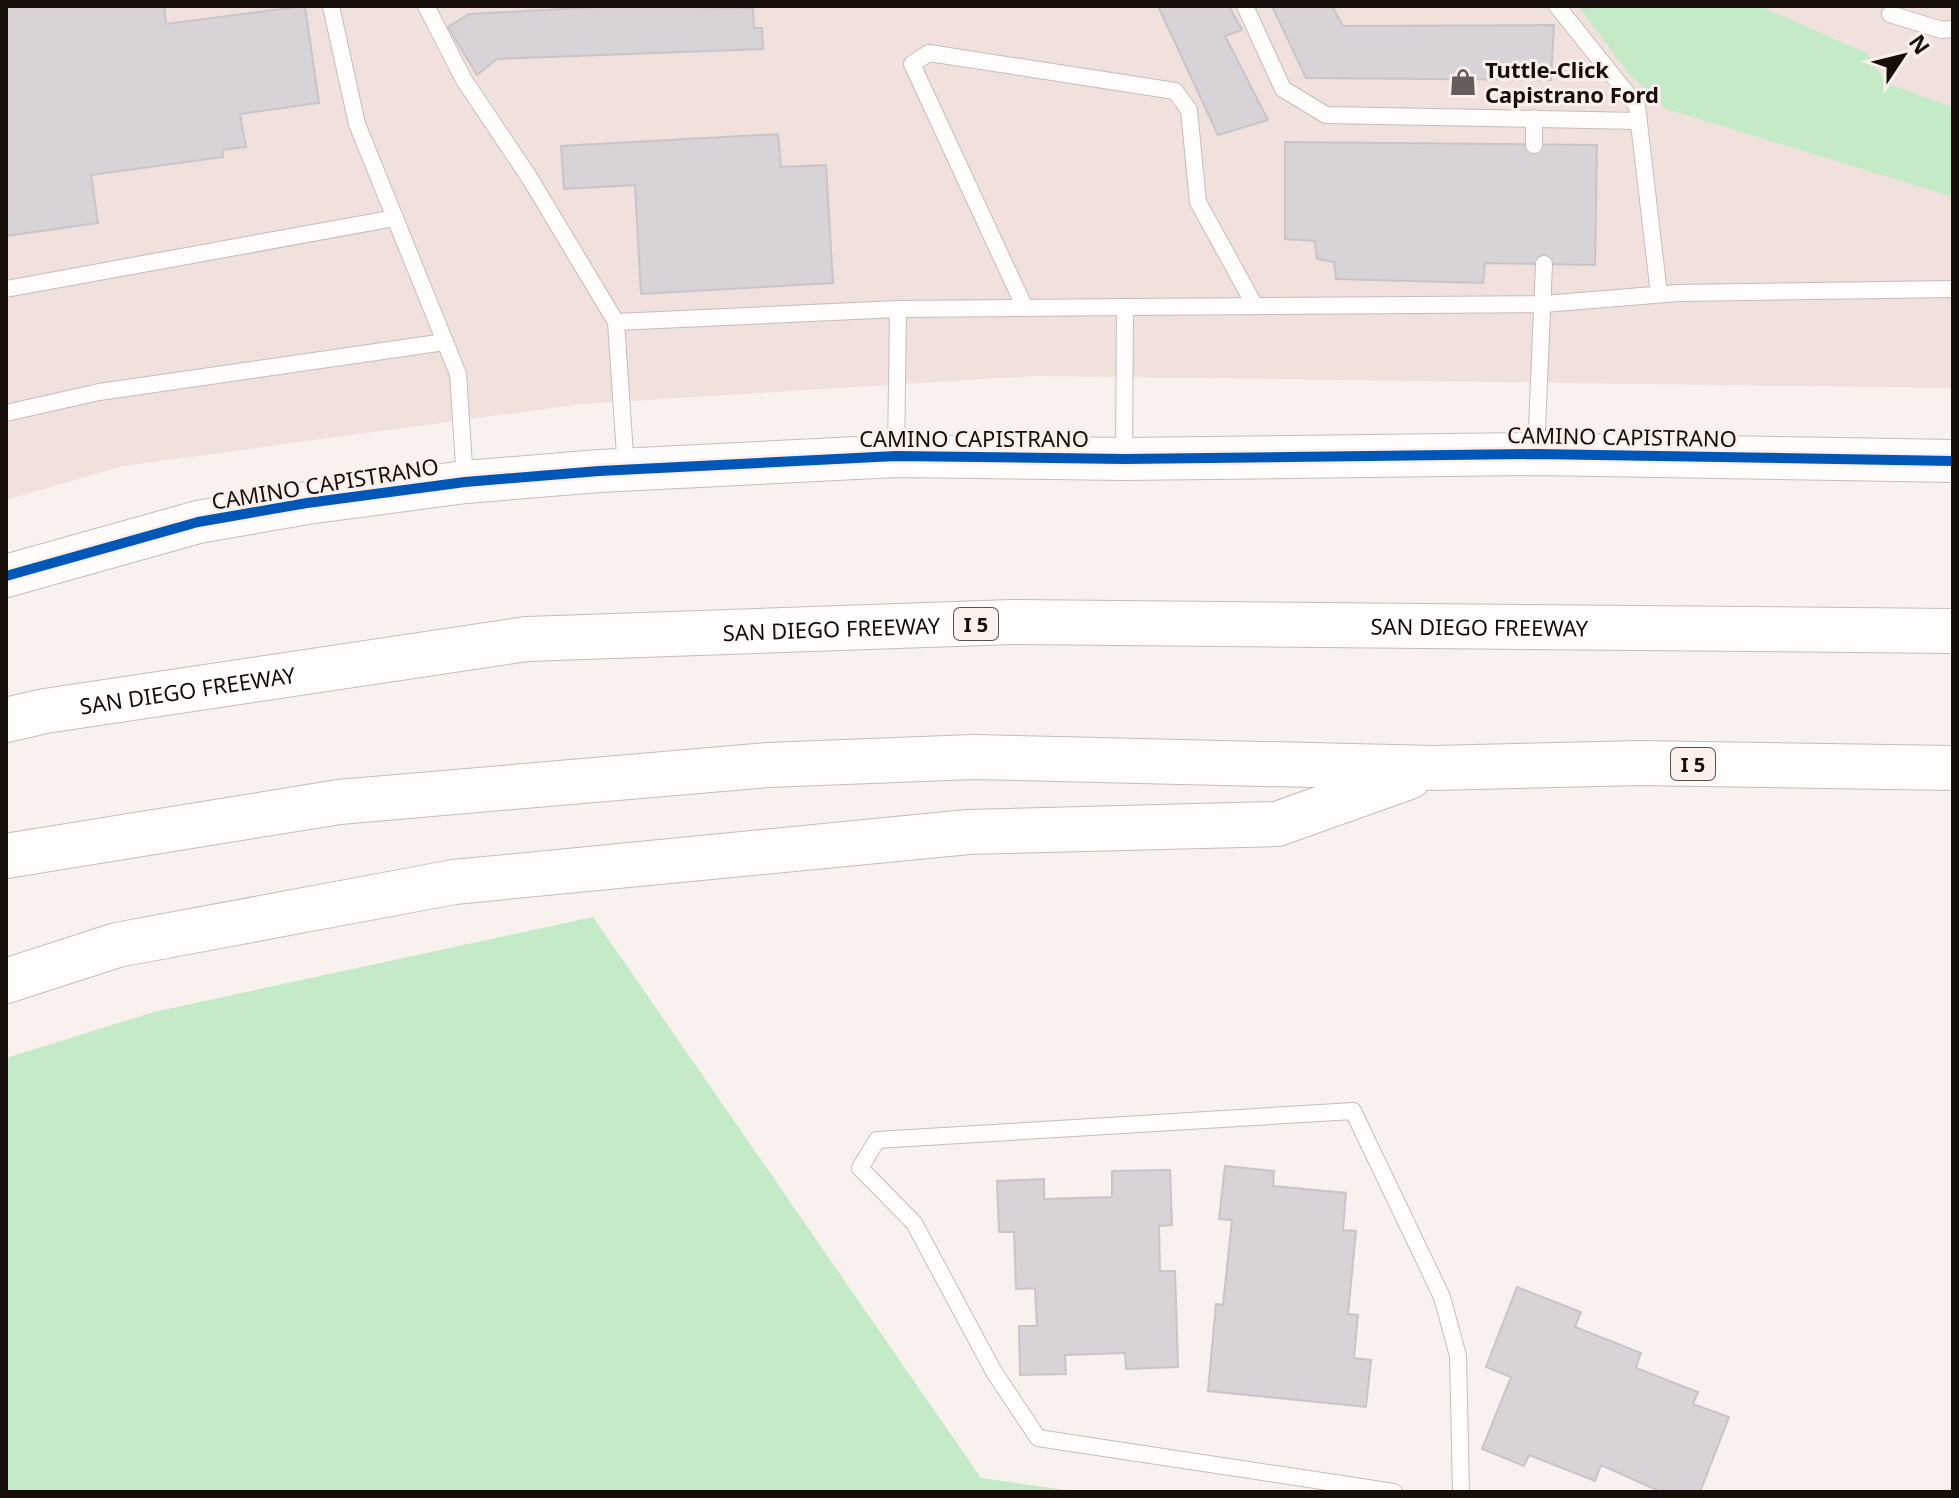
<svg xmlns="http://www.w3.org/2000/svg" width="1959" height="1498" viewBox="0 0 1959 1498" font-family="'Noto Sans',sans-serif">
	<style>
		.built { fill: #f1e1dc }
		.green { fill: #c5eac7 }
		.building { fill: #d8d3d6; stroke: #c9c4c8; stroke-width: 2 }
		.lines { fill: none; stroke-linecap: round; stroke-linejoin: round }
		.lane-casing { stroke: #c5bdba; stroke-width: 18 }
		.secondary-casing { stroke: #c5bdba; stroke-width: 44 }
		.highway-casing { stroke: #c5bdba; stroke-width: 46 }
		.lane { stroke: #fefdfc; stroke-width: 16 }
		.secondary { stroke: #fefdfc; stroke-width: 42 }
		.highway { stroke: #fefdfc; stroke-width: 44 }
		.cycleway-casing { stroke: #fbf0eb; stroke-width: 15 }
		.cycleway { stroke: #0057b8; stroke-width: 10 }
		.labels { text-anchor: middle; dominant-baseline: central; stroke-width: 6; stroke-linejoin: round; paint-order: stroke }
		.shield { fill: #fbf0eb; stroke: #5b524e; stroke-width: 2 }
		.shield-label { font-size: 20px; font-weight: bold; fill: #170e0a }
		.poi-label { font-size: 22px; font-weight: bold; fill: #170e0a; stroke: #fbf0eb; text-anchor: start }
		.street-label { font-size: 22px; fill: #170e0a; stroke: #fbf0eb }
	</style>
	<rect width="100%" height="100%" fill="#f8f1ee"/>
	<g class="built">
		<path d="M 6,6 L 1578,6 L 1628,73 L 1666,109 L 1953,197 L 1953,388 L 1036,376 L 581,404 L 123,466 L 6,500 Z"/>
		<path d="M 1760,6 L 1953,6 L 1953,107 L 1886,83 L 1867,53 Z"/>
	</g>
	<g class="green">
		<path d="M 1578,6 L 1760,6 L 1867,53 L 1886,83 L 1953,107 L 1953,197 L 1666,109 L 1628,73 Z"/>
		<path d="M 593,917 L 981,1478 L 1079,1492 L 6,1492 L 6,1058 L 154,1012 Z"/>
	</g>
	<g class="building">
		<path d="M 6,6 L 164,6 L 166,24 L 305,6 L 319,103 L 240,114 L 246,147 L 222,150 L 223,157 L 91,175 L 98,223 L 6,236 Z"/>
		<path d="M 617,6 L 753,8 L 754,28 L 762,28 L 763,49 L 497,59 L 477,75 L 448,27 L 469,14 Z"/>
		<path d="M 1158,6 L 1229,6 L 1242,30 L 1225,36 L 1268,120 L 1218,135 Z"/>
		<path d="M 1272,6 L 1332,6 L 1343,26 L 1554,25 L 1551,80 L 1306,78 Z"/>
		<path d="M 778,134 L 781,167 L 826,165 L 833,283 L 641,294 L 635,185 L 564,189 L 561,146 Z"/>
		<path d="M 1285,142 L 1597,145 L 1595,265 L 1485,263 L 1483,283 L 1336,279 L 1334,262 L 1317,259 L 1315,241 L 1285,239 Z"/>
		<path d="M 1225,1166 L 1274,1171 L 1273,1186 L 1346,1193 L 1343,1230 L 1356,1231 L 1348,1314 L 1358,1315 L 1354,1358 L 1371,1360 L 1366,1407 L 1208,1391 L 1216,1304 L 1223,1305 L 1232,1220 L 1219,1219 Z"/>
		<path d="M 1170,1170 L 1172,1225 L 1159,1226 L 1160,1271 L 1175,1271 L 1178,1367 L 1126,1369 L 1125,1353 L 1065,1355 L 1066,1374 L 1020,1375 L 1019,1326 L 1037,1326 L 1035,1288 L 1016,1289 L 1014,1232 L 999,1232 L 997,1181 L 1044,1179 L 1044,1199 L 1112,1197 L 1112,1171 Z"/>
		<path d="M 1517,1287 L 1581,1312 L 1575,1327 L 1641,1353 L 1636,1368 L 1698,1392 L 1693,1404 L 1729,1417 L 1700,1492 L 1661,1492 L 1601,1465 L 1595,1481 L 1529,1455 L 1524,1466 L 1482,1449 L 1511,1377 L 1486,1367 Z"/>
	</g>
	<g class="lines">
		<g class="lane-casing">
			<g id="lane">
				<path d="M 331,6 L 357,124 L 395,218"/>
				<path d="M 426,6 L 464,80 L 529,177 L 616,322"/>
				<path d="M 1245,6 L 1283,89 L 1326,115 L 1639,121"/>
				<path d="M 1557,6 L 1637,106 L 1659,294"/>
				<path d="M 1890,14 L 1942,30 L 1953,29"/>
				<path d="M 1534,118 L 1534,145"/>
				<path d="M 6,289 L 395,218 L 458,374 L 465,481"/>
				<path d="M 1025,308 L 912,64 L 929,53 L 1175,91 L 1189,110 L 1198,202 L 1255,306"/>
				<path d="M 6,413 L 99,392 L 445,342"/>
				<path d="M 1536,452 L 1544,264"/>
				<path d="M 896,456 L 898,309"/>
				<path d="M 1124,457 L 1125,307 L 1544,304 L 1678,293 L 1953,289"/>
				<path d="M 626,470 L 616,322 L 898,309 L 1125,307"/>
				<path d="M 1394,1492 L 1038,1438 L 994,1372 L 914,1223 L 860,1168 L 877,1140 L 1353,1111 L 1442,1297 L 1458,1356 L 1461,1492"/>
			</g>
		</g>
		<g class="secondary-casing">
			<path id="secondary" d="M 6,576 L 198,522 L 307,503 L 465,482 L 599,471 L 896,456 L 1124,459 L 1536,454 L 1953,461"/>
		</g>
		<g class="highway-casing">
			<g id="highway">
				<path id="s1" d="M 6,720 L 45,711 L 527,639 L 1012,622 L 1953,631"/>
				<path d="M 6,856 L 339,802 L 768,765 L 973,757 L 1434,768 L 1640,763 L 1953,768"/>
				<path d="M 6,981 L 117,945 L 454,882 L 968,832 L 1277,824 L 1409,777"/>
			</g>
		</g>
		<use href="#lane" class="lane"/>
		<use href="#secondary" class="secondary"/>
		<use href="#highway" class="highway"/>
		<g class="cycleway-casing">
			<path id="cycleway" d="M 6,576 L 198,522 L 307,503 L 465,482 L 599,471 L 896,456 L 1124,459 L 1536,454 L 1953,461"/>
		</g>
		<use href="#cycleway" class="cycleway"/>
	</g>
	<defs>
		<g id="shop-bare" transform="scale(2.16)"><path d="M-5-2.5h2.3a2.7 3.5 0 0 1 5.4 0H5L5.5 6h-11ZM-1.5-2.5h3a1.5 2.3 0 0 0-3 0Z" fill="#665d5a" stroke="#fbf0eb" stroke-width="2.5" paint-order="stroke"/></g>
	</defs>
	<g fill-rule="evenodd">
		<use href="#shop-bare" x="1463" y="82"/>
	</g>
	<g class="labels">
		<g class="shield">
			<rect x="954" y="608" width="44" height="32" rx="6"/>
			<rect x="1671" y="748" width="44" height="32" rx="6"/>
		</g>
		<g class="shield-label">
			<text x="976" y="624">I 5</text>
			<text x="1693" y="764">I 5</text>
		</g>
		<g class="poi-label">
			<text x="1485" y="69">Tuttle-Click<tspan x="1485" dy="25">Capistrano Ford</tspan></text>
		</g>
		<g class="street-label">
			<text transform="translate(1622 436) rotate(1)">CAMINO CAPISTRANO</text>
			<text x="974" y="438">CAMINO CAPISTRANO</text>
			<text transform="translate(325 483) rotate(-9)">CAMINO CAPISTRANO</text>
			<text stroke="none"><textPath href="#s1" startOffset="1480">SAN DIEGO FREEWAY</textPath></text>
			<text stroke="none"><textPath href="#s1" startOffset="832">SAN DIEGO FREEWAY</textPath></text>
			<text stroke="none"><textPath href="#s1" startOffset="184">SAN DIEGO FREEWAY</textPath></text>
		</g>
	</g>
	<rect width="1959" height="1498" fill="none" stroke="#170e0a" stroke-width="16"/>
	<g transform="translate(1903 56) rotate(55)" stroke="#fbf0eb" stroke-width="6" paint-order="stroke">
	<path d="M0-6L14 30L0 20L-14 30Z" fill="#170e0a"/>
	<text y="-12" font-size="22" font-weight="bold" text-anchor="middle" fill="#170e0a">N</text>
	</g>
</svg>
